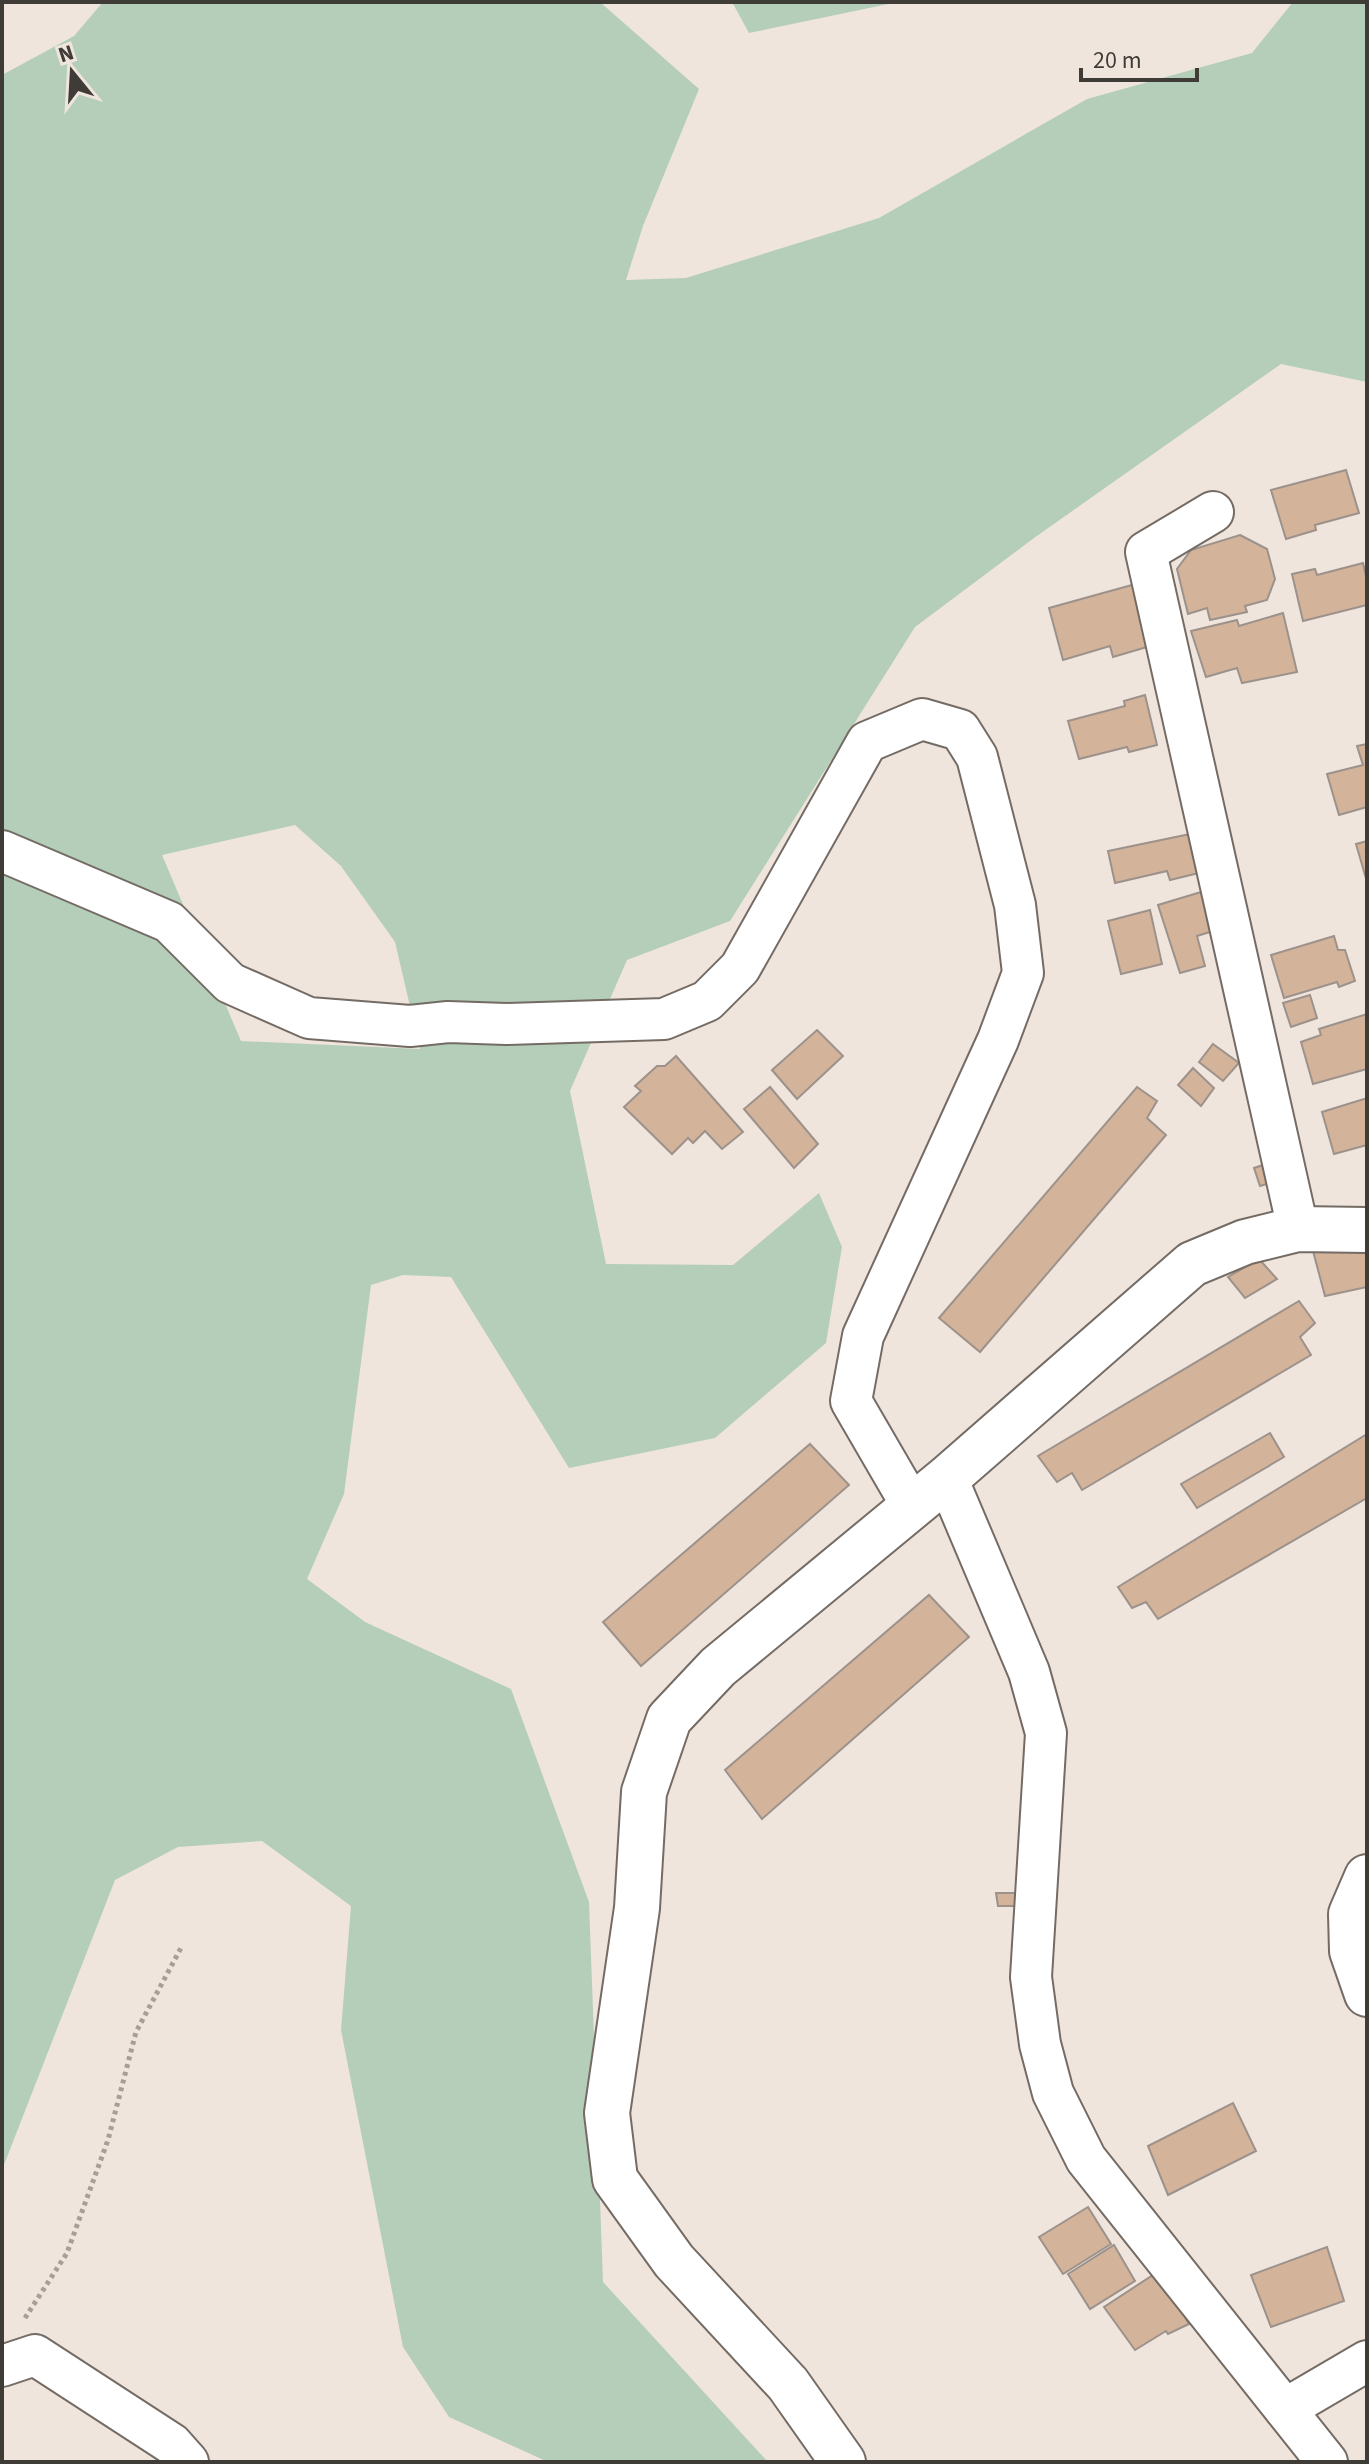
<svg xmlns="http://www.w3.org/2000/svg" width="1369" height="2464" viewBox="0 0 1369 2464" font-family="'Source Sans 3',sans-serif">
	<style>
		.green { fill: #b4ceba; fill-rule: evenodd }
		.building { fill: #d3b39a; stroke: #9c928b; stroke-width: 2 }
		.lines { fill: none; stroke-linecap: round; stroke-linejoin: round }
		.street-casing { stroke: #746b64; stroke-width: 44 }
		.secondary-casing { stroke: #746b64; stroke-width: 48 }
		.path { stroke: #a69e98; stroke-width: 5; stroke-dasharray: 4 4; stroke-linecap: butt }
		.street { stroke: #fff; stroke-width: 40 }
		.secondary { stroke: #fff; stroke-width: 44 }
	</style>
	<rect width="100%" height="100%" fill="#efe5dd"/>
	<g class="green">
		<path d="M 103,2 L 600,2 L 699,89 L 643,226 L 626,280 L 686,278 L 879,218 L 1087,99 L 1252,53 L 1293,2 L 1367,2 L 1367,382 L 1281,364 L 1034,538 L 915,627 L 730,921 L 627,960 L 570,1091 L 606,1264 L 733,1265 L 819,1193 L 842,1247 L 826,1343 L 715,1438 L 569,1468 L 451,1277 L 403,1275 L 371,1285 L 344,1494 L 307,1579 L 365,1622 L 511,1689 L 589,1902 L 603,2282 L 768,2462 L 548,2462 L 449,2417 L 403,2347 L 341,2030 L 351,1906 L 262,1841 L 178,1847 L 115,1880 L 2,2170 L 2,75 L 74,36 ZM 295,825 L 341,866 L 395,942 L 420,1049 L 241,1041 L 162,855 Z"/>
		<path d="M 732,2 L 898,2 L 749,33 Z"/>
	</g>
	<g class="building">
		<path d="M 1346,470 L 1359,513 L 1315,525 L 1316,530 L 1286,539 L 1271,490 Z"/>
		<path d="M 1240,535 L 1267,549 L 1275,579 L 1267,600 L 1245,606 L 1247,612 L 1210,620 L 1207,608 L 1188,614 L 1177,569 L 1191,550 Z"/>
		<path d="M 1363,563 L 1367,581 L 1367,605 L 1303,621 L 1292,574 L 1315,569 L 1317,575 Z"/>
		<path d="M 1139,583 L 1157,644 L 1113,657 L 1110,646 L 1063,660 L 1049,608 Z"/>
		<path d="M 1283,613 L 1297,672 L 1242,683 L 1237,668 L 1206,677 L 1191,631 L 1237,620 L 1239,626 Z"/>
		<path d="M 1145,695 L 1157,745 L 1129,752 L 1127,747 L 1079,759 L 1068,721 L 1125,706 L 1124,701 Z"/>
		<path d="M 1367,744 L 1367,807 L 1339,815 L 1327,774 L 1363,765 L 1357,746 Z"/>
		<path d="M 1195,833 L 1203,872 L 1170,880 L 1167,871 L 1115,883 L 1108,851 Z"/>
		<path d="M 1367,841 L 1367,882 L 1356,844 Z"/>
		<path d="M 1201,892 L 1213,931 L 1197,936 L 1205,966 L 1180,973 L 1158,905 Z"/>
		<path d="M 1150,910 L 1162,964 L 1121,974 L 1108,921 Z"/>
		<path d="M 1334,936 L 1338,950 L 1345,950 L 1355,981 L 1339,987 L 1337,982 L 1284,998 L 1271,955 Z"/>
		<path d="M 1310,995 L 1317,1018 L 1291,1027 L 1283,1003 Z"/>
		<path d="M 1367,1014 L 1367,1069 L 1313,1084 L 1301,1042 L 1321,1035 L 1319,1029 Z"/>
		<path d="M 817,1030 L 843,1056 L 797,1099 L 772,1070 Z"/>
		<path d="M 1213,1044 L 1239,1063 L 1223,1081 L 1199,1062 Z"/>
		<path d="M 676,1056 L 743,1132 L 722,1149 L 705,1131 L 693,1143 L 688,1138 L 672,1154 L 624,1107 L 641,1091 L 635,1086 L 657,1066 L 665,1066 Z"/>
		<path d="M 1193,1068 L 1214,1088 L 1201,1106 L 1178,1085 Z"/>
		<path d="M 770,1087 L 818,1144 L 794,1168 L 744,1109 Z"/>
		<path d="M 1137,1087 L 1157,1101 L 1147,1118 L 1166,1135 L 980,1352 L 939,1318 Z"/>
		<path d="M 1367,1098 L 1367,1145 L 1334,1154 L 1322,1112 Z"/>
		<path d="M 1269,1163 L 1274,1182 L 1260,1186 L 1254,1168 Z"/>
		<path d="M 1367,1238 L 1367,1287 L 1325,1296 L 1313,1251 Z"/>
		<path d="M 1259,1259 L 1277,1279 L 1245,1298 L 1228,1277 Z"/>
		<path d="M 1299,1301 L 1315,1323 L 1300,1337 L 1311,1355 L 1082,1490 L 1072,1473 L 1057,1482 L 1038,1456 Z"/>
		<path d="M 1270,1433 L 1284,1457 L 1197,1508 L 1181,1484 Z"/>
		<path d="M 1367,1434 L 1367,1498 L 1158,1619 L 1146,1602 L 1132,1608 L 1118,1587 Z"/>
		<path d="M 810,1444 L 849,1485 L 641,1666 L 603,1622 Z"/>
		<path d="M 929,1595 L 969,1637 L 762,1819 L 725,1770 Z"/>
		<path d="M 996,1893 L 1029,1893 L 1028,1906 L 998,1906 Z"/>
		<path d="M 1233,2103 L 1256,2151 L 1168,2195 L 1148,2146 Z"/>
		<path d="M 1088,2207 L 1111,2244 L 1063,2274 L 1039,2237 Z"/>
		<path d="M 1114,2245 L 1135,2281 L 1090,2309 L 1068,2274 Z"/>
		<path d="M 1327,2247 L 1344,2301 L 1271,2327 L 1251,2275 Z"/>
		<path d="M 1162,2269 L 1192,2311 L 1185,2317 L 1189,2324 L 1168,2334 L 1166,2331 L 1135,2350 L 1104,2307 Z"/>
	</g>
	<g class="lines">
		<g class="street-casing">
			<g id="street">
				<path d="M 1213,512 L 1146,552 L 1298,1229"/>
				<path d="M 2,851 L 169,922 L 230,983 L 309,1018 L 410,1026 L 448,1022 L 506,1024 L 664,1019 L 707,1001 L 740,968 L 867,742 L 922,719 L 960,730 L 977,757 L 1015,905 L 1023,973 L 998,1040 L 863,1336 L 851,1401 L 912,1506"/>
				<path d="M 947,1478 L 1029,1672 L 1046,1733 L 1031,1977 L 1040,2044 L 1053,2093 L 1086,2159 L 1327,2462"/>
				<path d="M 2,2366 L 35,2355 L 172,2444 L 188,2462"/>
				<path d="M 1285,2409 L 1367,2361"/>
			</g>
		</g>
		<g class="secondary-casing">
			<g id="secondary">
				<path d="M 1367,1877 L 1351,1914 L 1352,1951 L 1367,1994"/>
				<path d="M 843,2462 L 788,2384 L 674,2261 L 615,2179 L 607,2113 L 637,1908 L 644,1792 L 669,1719 L 718,1667 L 947,1478 L 1192,1264 L 1245,1242 L 1298,1229 L 1367,1230"/>
			</g>
		</g>
		<path class="path" d="M 25,2318 L 67,2253 L 108,2140 L 136,2032 L 182,1946"/>
		<use href="#street" class="street"/>
		<use href="#secondary" class="secondary"/>
	</g>
	<rect width="1369" height="2464" fill="none" stroke="#3f3b37" stroke-width="8"/>
	<g transform="translate(72 72) rotate(342)" stroke="#efe5dd" stroke-width="6" paint-order="stroke">
	<path d="M0-6L14 30L0 20L-14 30Z" fill="#3f3b37"/>
	<text y="-12" font-size="22" font-weight="bold" text-anchor="middle" fill="#3f3b37">N</text>
	</g>
	<path d="M1081 68v12h116v-12" fill="none" stroke="#3f3b37" stroke-width="4"/>
	<text x="1093" y="68" font-size="24" fill="#3f3b37" stroke="#efe5dd" stroke-width="6" paint-order="stroke">20 m</text>
</svg>
